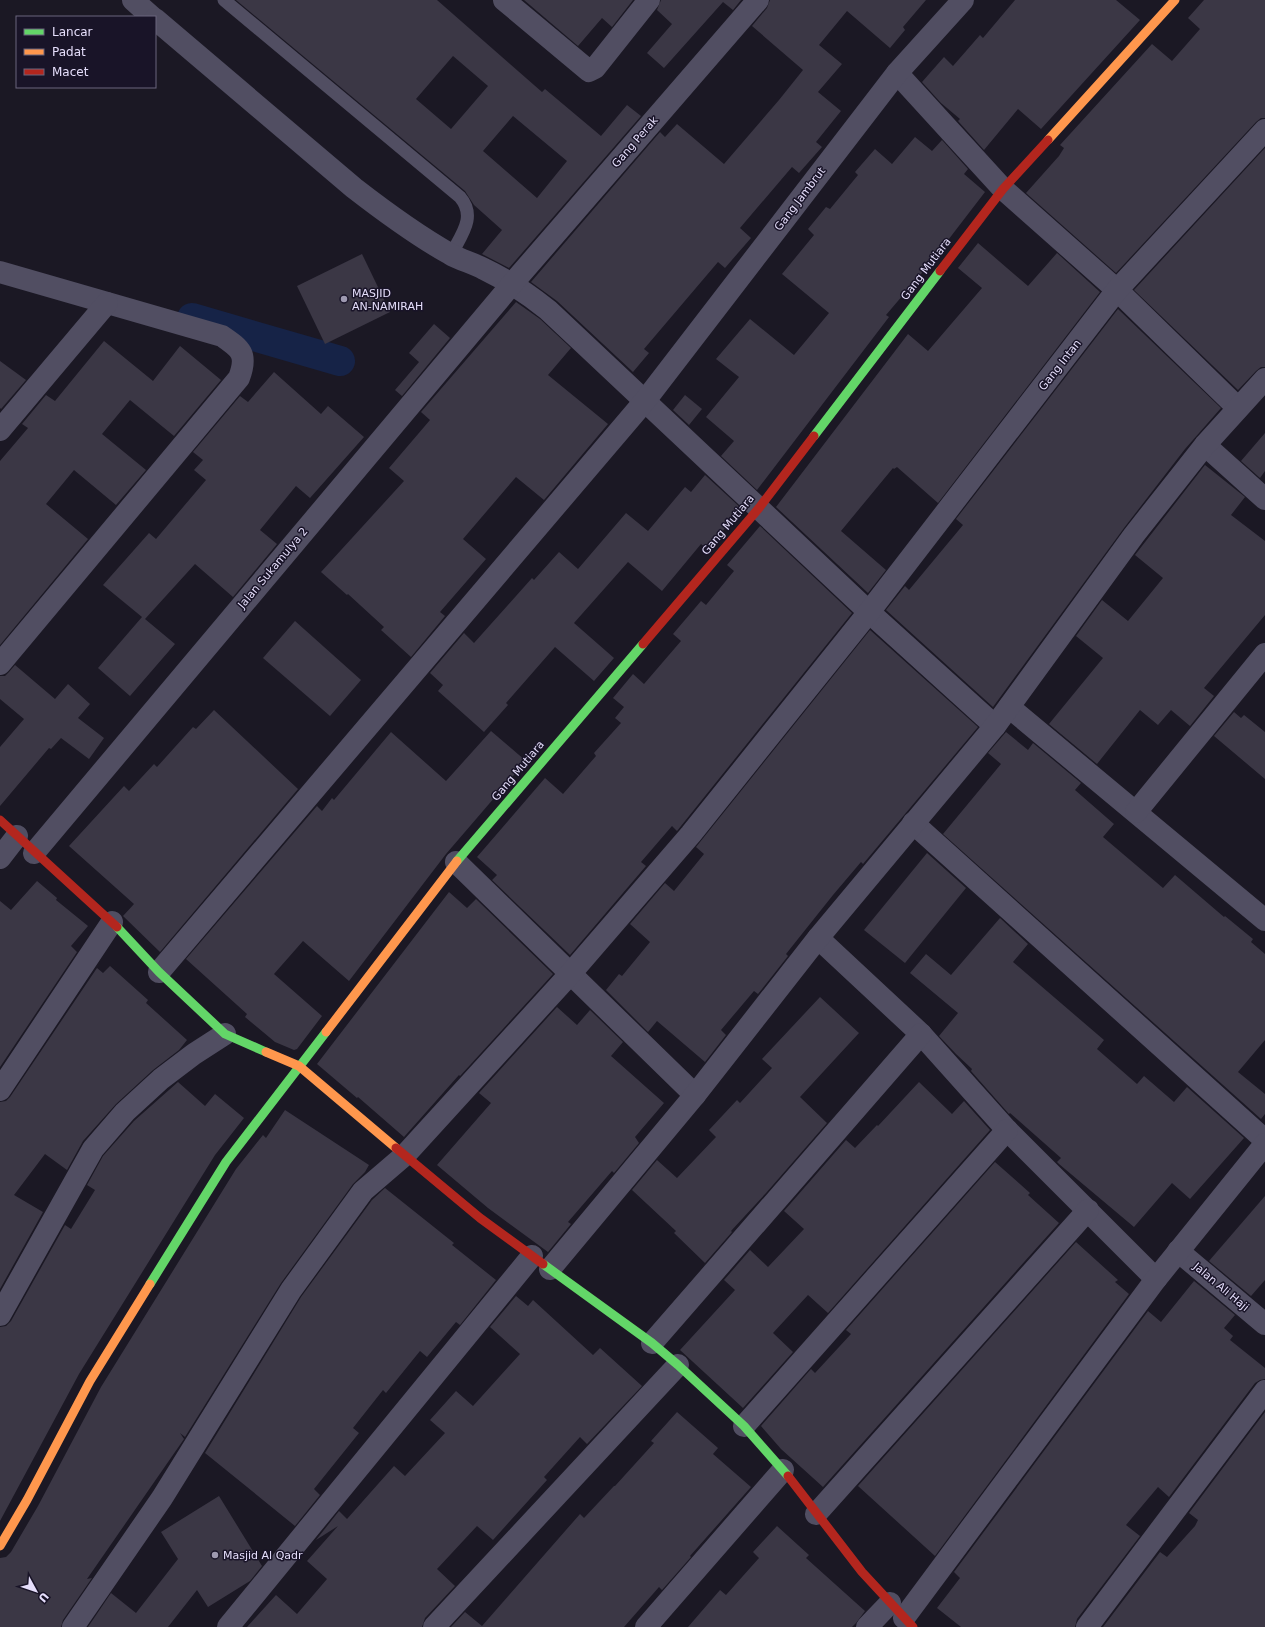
<svg xmlns="http://www.w3.org/2000/svg" width="1265" height="1627" viewBox="0 0 1265 1627" font-family="'DejaVu Sans',sans-serif">
	<style>
		.lines { fill: none; stroke-linecap: round; stroke-linejoin: round }
		.canal { stroke: #162347; stroke-width: 30 }
		.building { fill: #3b3745; fill-rule: evenodd }
		.lane { stroke: #514e62; stroke-width: 13 }
		.street { stroke: #514e62; stroke-width: 22 }
		.fast { stroke: #63d668; stroke-width: 9 }
		.slow { stroke: #ff974d; stroke-width: 9 }
		.jam { stroke: #b3261e; stroke-width: 9 }
		.poi-dot { fill: #9e99b0; stroke: #191428; stroke-width: 1.5 }
		.labels { text-anchor: middle; dominant-baseline: central; stroke-width: 3; stroke-linejoin: round; paint-order: stroke }
		.street-label { font-size: 11px; fill: #e5defb; stroke: #191428 }
		.poi-label { font-size: 11px; fill: #e5defb; stroke: #191428; text-anchor: start }
	</style>
	<rect width="100%" height="100%" fill="#1b1824"/>
	<g class="lines">
		<path class="canal" d="M 192,318 L 340,361"/>
	</g>
	<g class="building">
		<path d="M 236,0 L 437,0 L 542,92 L 545,89 L 601,136 L 627,105 L 641,116 L 509,268 L 482,254 L 502,230 L 474,205 L 465,191 ZM 453,56 L 488,86 L 451,129 L 416,99 ZM 513,116 L 567,161 L 537,198 L 483,151 Z"/>
		<path d="M 524,0 L 633,0 L 612,27 L 602,18 L 578,46 Z"/>
		<path d="M 661,0 L 741,0 L 733,10 L 723,2 L 664,68 L 647,53 L 672,24 L 657,10 Z"/>
		<path d="M 770,0 L 926,0 L 903,27 L 905,30 L 890,48 L 847,11 L 819,45 L 842,64 L 818,92 L 841,111 L 816,142 L 822,147 L 799,173 L 792,167 L 740,228 L 751,238 L 725,268 L 718,262 L 644,349 L 649,353 L 633,372 L 557,301 L 531,282 L 660,132 L 665,137 L 677,124 L 724,164 L 779,100 L 803,70 L 752,26 L 767,8 Z"/>
		<path d="M 1015,0 L 1116,0 L 1140,20 L 1041,129 L 1018,109 L 984,150 L 958,121 L 960,119 L 941,103 L 922,82 L 944,57 L 953,66 L 980,35 L 983,38 Z"/>
		<path d="M 1204,0 L 1265,0 L 1265,118 L 1261,118 L 1256,122 L 1116,273 L 1026,193 L 1059,156 L 1064,148 L 1060,145 L 1152,44 L 1172,61 L 1200,29 L 1188,18 Z"/>
		<path d="M 915,137 L 932,151 L 942,140 L 968,169 L 964,174 L 985,192 L 932,261 L 886,315 L 889,317 L 757,490 L 721,456 L 734,441 L 706,417 L 739,377 L 716,359 L 750,319 L 794,355 L 829,313 L 782,274 L 814,235 L 808,229 L 826,207 L 830,209 L 858,175 L 855,172 L 875,149 L 892,164 Z"/>
		<path d="M 1265,148 L 1265,367 L 1261,367 L 1256,371 L 1238,390 L 1134,290 Z"/>
		<path d="M 978,243 L 1028,286 L 1057,253 L 1100,292 L 938,503 L 897,467 L 894,469 L 893,468 L 841,531 L 886,570 L 868,593 L 776,507 L 908,334 L 928,351 L 982,288 L 958,268 Z"/>
		<path d="M 362,254 L 390,312 L 325,344 L 297,286 Z"/>
		<path d="M 516,302 L 540,319 L 571,348 L 548,375 L 608,424 L 544,500 L 516,477 L 463,539 L 486,559 L 440,612 L 445,616 L 411,657 L 381,630 L 384,627 L 348,594 L 347,595 L 321,572 L 404,481 L 389,468 L 430,420 L 421,412 Z"/>
		<path d="M 1118,309 L 1221,408 L 1185,449 L 1124,528 L 993,707 L 886,610 L 905,586 L 909,590 L 963,525 L 956,519 Z"/>
		<path d="M 434,324 L 450,338 L 402,396 L 395,390 L 419,362 L 409,353 Z"/>
		<path d="M 104,341 L 153,381 L 180,346 L 221,380 L 174,436 L 130,400 L 102,434 L 146,470 L 116,505 L 74,470 L 46,504 L 88,539 L 0,645 L 0,461 L 28,428 L 22,424 L 46,395 L 55,401 Z"/>
		<path d="M 0,361 L 26,380 L 1,409 L 0,408 Z"/>
		<path d="M 274,372 L 321,414 L 328,406 L 364,437 L 310,498 L 296,486 L 260,530 L 277,544 L 233,597 L 195,564 L 145,619 L 175,644 L 130,696 L 98,668 L 142,617 L 103,585 L 149,533 L 156,539 L 206,480 L 194,470 L 203,460 L 193,452 L 240,396 L 248,402 Z"/>
		<path d="M 685,395 L 702,409 L 689,425 L 673,410 Z"/>
		<path d="M 1265,433 L 1265,471 L 1260,478 L 1241,461 Z"/>
		<path d="M 1205,465 L 1245,497 L 1231,515 L 1265,541 L 1265,615 L 1204,688 L 1214,696 L 1190,726 L 1171,710 L 1158,725 L 1140,710 L 1097,764 L 1049,724 L 1103,658 L 1076,636 L 1102,600 L 1128,621 L 1163,578 L 1135,555 Z"/>
		<path d="M 705,475 L 742,509 L 707,549 L 701,544 L 662,591 L 628,562 L 574,623 L 614,658 L 594,681 L 555,647 L 506,703 L 508,705 L 484,732 L 438,691 L 443,685 L 430,673 L 464,633 L 474,643 L 532,578 L 534,580 L 559,552 L 578,569 L 626,513 L 648,531 L 685,487 L 691,492 Z"/>
		<path d="M 760,526 L 852,613 L 681,826 L 677,831 L 672,826 L 641,862 L 646,866 L 570,955 L 492,880 L 497,875 L 477,857 L 545,778 L 563,794 L 596,756 L 594,753 L 621,723 L 615,718 L 624,707 L 613,698 L 633,674 L 644,684 L 681,641 L 673,634 L 701,601 L 706,605 L 734,571 L 727,565 Z"/>
		<path d="M 295,621 L 361,680 L 330,716 L 263,658 Z"/>
		<path d="M 870,630 L 978,727 L 863,864 L 861,862 L 833,895 L 786,954 L 788,956 L 758,994 L 754,991 L 721,1030 L 726,1035 L 705,1062 L 657,1021 L 648,1032 L 606,990 L 619,974 L 622,976 L 650,942 L 630,924 L 665,883 L 674,891 L 704,854 L 696,847 Z"/>
		<path d="M 15,665 L 55,699 L 68,684 L 90,704 L 78,718 L 104,738 L 89,759 L 61,738 L 51,749 L 49,748 L 0,806 L 0,747 L 24,719 L 0,699 L 0,676 L 5,676 L 9,672 Z"/>
		<path d="M 214,710 L 298,789 L 160,952 L 123,916 L 134,904 L 69,846 L 124,786 L 129,791 L 154,764 L 157,767 L 193,727 L 196,729 Z"/>
		<path d="M 1234,712 L 1241,718 L 1244,715 L 1265,732 L 1265,779 L 1214,736 Z"/>
		<path d="M 491,731 L 526,761 L 446,854 L 349,981 L 303,941 L 274,974 L 322,1016 L 297,1049 L 294,1050 L 275,1042 L 245,1017 L 247,1014 L 186,959 L 317,806 L 322,811 L 332,798 L 334,800 L 391,732 L 446,781 Z"/>
		<path d="M 1006,732 L 1028,750 L 1033,743 L 1081,783 L 1075,790 L 1114,824 L 1103,837 L 1163,888 L 1175,875 L 1224,917 L 1225,916 L 1253,939 L 1251,942 L 1265,954 L 1265,1040 L 1238,1072 L 1265,1094 L 1265,1114 L 1261,1119 L 943,834 L 1001,764 L 988,753 Z"/>
		<path d="M 927,853 L 966,888 L 905,963 L 864,930 Z"/>
		<path d="M 37,881 L 57,898 L 56,900 L 88,926 L 71,946 L 77,952 L 0,1067 L 0,901 L 11,910 Z"/>
		<path d="M 449,892 L 467,908 L 476,899 L 553,974 L 460,1076 L 459,1075 L 404,1137 L 358,1097 L 357,1098 L 317,1064 Z"/>
		<path d="M 1000,918 L 1028,944 L 1013,962 L 1104,1040 L 1097,1049 L 1137,1084 L 1144,1076 L 1174,1102 L 1187,1087 L 1244,1138 L 1190,1199 L 1172,1183 L 1134,1227 L 1059,1164 L 1057,1162 L 1061,1158 L 1010,1113 L 1009,1114 L 971,1071 L 972,1069 L 956,1054 L 939,1036 L 958,1013 L 910,973 L 926,954 L 951,975 Z"/>
		<path d="M 110,966 L 148,1000 L 146,1003 L 187,1040 L 179,1050 L 153,1070 L 116,1104 L 83,1141 L 67,1170 L 45,1154 L 14,1195 L 43,1212 L 0,1289 L 0,1102 L 6,1101 L 10,1097 L 97,968 L 103,973 Z"/>
		<path d="M 820,997 L 859,1033 L 800,1097 L 827,1123 L 766,1193 L 731,1231 L 732,1232 L 705,1263 L 674,1233 L 676,1231 L 632,1190 L 657,1160 L 677,1178 L 716,1137 L 709,1130 L 737,1100 L 740,1103 L 772,1068 L 762,1059 Z"/>
		<path d="M 557,1007 L 577,1025 L 590,1010 L 623,1042 L 611,1056 L 664,1103 L 635,1137 L 639,1143 L 614,1173 L 612,1171 L 568,1222 L 571,1224 L 548,1252 L 488,1208 L 437,1165 L 491,1103 L 479,1093 Z"/>
		<path d="M 178,1082 L 205,1106 L 215,1094 L 244,1118 L 215,1155 L 79,1374 L 0,1521 L 0,1327 L 6,1326 L 11,1321 L 65,1225 L 71,1229 L 95,1190 L 87,1185 L 103,1156 L 134,1121 Z"/>
		<path d="M 919,1082 L 952,1114 L 964,1101 L 990,1130 L 828,1313 L 808,1295 L 773,1333 L 793,1352 L 743,1408 L 680,1350 L 735,1290 L 724,1280 L 750,1250 L 768,1267 L 804,1229 L 784,1211 L 846,1140 L 855,1148 L 877,1125 L 878,1126 Z"/>
		<path d="M 285,1110 L 369,1165 L 365,1172 L 353,1184 L 281,1283 L 185,1437 L 180,1433 L 184,1439 L 87,1579 L 92,1578 L 63,1620 L 61,1627 L 0,1627 L 0,1558 L 6,1557 L 11,1552 L 38,1506 L 101,1387 L 236,1169 L 263,1135 L 266,1138 Z"/>
		<path d="M 995,1162 L 1030,1193 L 1028,1195 L 1059,1223 L 823,1487 L 781,1449 L 761,1426 L 811,1369 L 815,1373 L 851,1334 L 846,1330 Z"/>
		<path d="M 385,1188 L 454,1243 L 452,1245 L 496,1280 L 460,1325 L 456,1322 L 427,1357 L 420,1351 L 386,1393 L 383,1390 L 353,1428 L 359,1433 L 314,1489 L 320,1495 L 295,1526 L 205,1453 L 301,1297 L 372,1200 Z"/>
		<path d="M 1265,1196 L 1265,1280 L 1251,1296 L 1209,1261 Z"/>
		<path d="M 1076,1242 L 1118,1280 L 1115,1282 L 1129,1294 L 935,1556 L 858,1486 Z"/>
		<path d="M 1194,1281 L 1235,1315 L 1224,1328 L 1233,1336 L 1230,1340 L 1265,1368 L 1265,1379 L 1260,1380 L 1255,1383 L 1169,1497 L 1158,1487 L 1126,1525 L 1140,1536 L 1077,1619 L 1075,1627 L 961,1627 L 937,1608 L 960,1578 L 954,1572 L 1148,1311 L 1161,1322 Z"/>
		<path d="M 516,1296 L 528,1306 L 533,1300 L 593,1355 L 600,1348 L 642,1386 L 587,1444 L 580,1437 L 544,1477 L 547,1480 L 493,1540 L 477,1526 L 437,1569 L 455,1586 L 425,1618 L 422,1627 L 247,1627 L 276,1595 L 297,1614 L 327,1579 L 307,1561 L 338,1526 L 316,1540 L 339,1511 L 347,1519 L 394,1466 L 405,1476 L 445,1433 L 430,1420 L 456,1391 L 473,1406 L 520,1354 L 490,1327 Z"/>
		<path d="M 677,1412 L 718,1448 L 713,1454 L 751,1487 L 690,1556 L 691,1557 L 662,1590 L 659,1587 L 624,1627 L 451,1627 L 465,1612 L 482,1626 L 580,1514 L 584,1518 L 614,1486 L 615,1486 L 654,1443 L 651,1441 Z"/>
		<path d="M 1265,1412 L 1265,1627 L 1103,1627 L 1160,1552 L 1167,1557 L 1195,1526 L 1198,1520 L 1189,1513 Z"/>
		<path d="M 219,1496 L 262,1566 L 250,1581 L 208,1607 L 197,1590 L 168,1627 L 88,1627 L 111,1593 L 136,1613 L 178,1559 L 161,1532 Z"/>
		<path d="M 777,1526 L 809,1555 L 806,1558 L 865,1611 L 856,1623 L 852,1627 L 688,1627 L 720,1590 L 726,1595 L 759,1558 L 753,1552 Z"/>
	</g>
	<g class="lines">
		<path class="lane" d="M 224,0 L 460,197 C 477,217 461,235 451,255"/>
		<g class="street">
			<path d="M 133,0 L 152,17"/>
			<path d="M 504,0 L 589,71 L 595,68 L 649,0"/>
			<path d="M 155,19 L 354,188 C 385,212 416,235 450,254 C 460,260 473,263 484,269 C 507,280 528,294 548,310 L 869,612 L 995,726"/>
			<path d="M 897,73 L 1003,189 L 1117,290 L 1238,408"/>
			<path d="M 0,272 L 222,336 C 241,349 248,354 239,378 L 0,664"/>
			<path d="M 0,430 L 107,303"/>
			<path d="M 1205,445 L 1265,499"/>
			<path d="M 1009,707 L 1265,920"/>
			<path d="M 1136,812 L 1265,654"/>
			<path d="M 913,823 L 1265,1140"/>
			<path d="M 34,853 L 512,284 L 758,0"/>
			<path d="M 0,858 L 17,836"/>
			<path d="M 456,862 L 695,1095"/>
			<path d="M 818,938 L 921,1034 L 1007,1130 L 1156,1279"/>
			<path d="M 159,972 L 644,402 L 897,73 L 963,0"/>
			<path d="M 0,1090 L 112,922"/>
			<path d="M 1178,1251 L 1265,1324"/>
			<path d="M 550,1269 L 695,1095 L 818,938 L 995,726 L 1134,535 L 1205,445 L 1265,379"/>
			<path d="M 0,1315 L 93,1149 L 125,1112 L 161,1079 L 194,1054 L 225,1034"/>
			<path d="M 652,1343 L 921,1034"/>
			<path d="M 744,1426 L 1007,1130"/>
			<path d="M 816,1514 L 1088,1210"/>
			<path d="M 904,1618 L 1156,1279 L 1265,1144"/>
			<path d="M 73,1627 L 162,1498 L 291,1290 L 363,1191 L 405,1155 L 571,973 L 691,834 L 869,612 L 1117,290 L 1265,130"/>
			<path d="M 228,1627 L 532,1256"/>
			<path d="M 434,1627 L 678,1365"/>
			<path d="M 646,1627 L 783,1470"/>
			<path d="M 867,1627 L 890,1603"/>
			<path d="M 1087,1627 L 1265,1391"/>
		</g>
		<g class="fast">
			<path d="M 814,436 L 940,271"/>
			<path d="M 457,861 L 643,644"/>
			<path d="M 117,927 L 159,972 L 225,1034 L 266,1052"/>
			<path d="M 543,1264 L 652,1343 L 678,1365 L 744,1426 L 788,1476"/>
			<path d="M 150,1284 L 226,1162 L 326,1032"/>
		</g>
		<g class="slow">
			<path d="M 1048,140 L 1175,0"/>
			<path d="M 326,1032 L 457,861"/>
			<path d="M 266,1052 L 299,1066 L 396,1148"/>
			<path d="M 0,1546 L 27,1500 L 90,1381 L 150,1284"/>
		</g>
		<g class="jam">
			<path d="M 940,271 L 1003,189 L 1048,140"/>
			<path d="M 643,644 L 759,508 L 814,436"/>
			<path d="M 0,820 L 117,927"/>
			<path d="M 396,1148 L 480,1218 L 543,1264"/>
			<path d="M 788,1476 L 862,1572 L 913,1627"/>
		</g>
	</g>
	<g class="poi-dot">
		<circle cx="344" cy="299" r="4"/>
		<circle cx="215" cy="1555" r="4"/>
	</g>
	<g class="labels">
		<g class="street-label">
			<text transform="translate(635 142) rotate(-49)">Gang Perak</text>
			<text transform="translate(800 199) rotate(-53)">Gang Jambrut</text>
			<text transform="translate(926 269) rotate(-53)">Gang Mutiara</text>
			<text transform="translate(1060 365) rotate(-52)">Gang Intan</text>
			<text transform="translate(728 525) rotate(-50)">Gang Mutiara</text>
			<text transform="translate(273 568) rotate(-50)">Jalan Sukamulya 2</text>
			<text transform="translate(518 771) rotate(-50)">Gang Mutiara</text>
			<text transform="translate(1221 1287) rotate(40)">Jalan Ali Haji</text>
		</g>
		<g class="poi-label">
			<text x="352" y="293">MASJID<tspan x="352" dy="13">AN-NAMIRAH</tspan></text>
			<text x="223" y="1555">Masjid Al Qadr</text>
		</g>
	</g>
	<rect x="16" y="16" width="140" height="72" fill="#191428" stroke="#6b657c"/>
	<rect x="24" y="29" width="20" height="6" fill="#63d668" stroke="#6b657c"/>
	<text x="52" y="36" font-size="12" fill="#e5defb">Lancar</text>
	<rect x="24" y="49" width="20" height="6" fill="#ff974d" stroke="#6b657c"/>
	<text x="52" y="56" font-size="12" fill="#e5defb">Padat</text>
	<rect x="24" y="69" width="20" height="6" fill="#b3261e" stroke="#6b657c"/>
	<text x="52" y="76" font-size="12" fill="#e5defb">Macet</text>
	<g transform="translate(36 1591) rotate(130)" stroke="#191428" stroke-width="3" paint-order="stroke">
	<path d="M0-3L7 15L0 10L-7 15Z" fill="#e5defb"/>
	<text y="-6" font-size="11" font-weight="bold" text-anchor="middle" fill="#e5defb">U</text>
	</g>
</svg>
